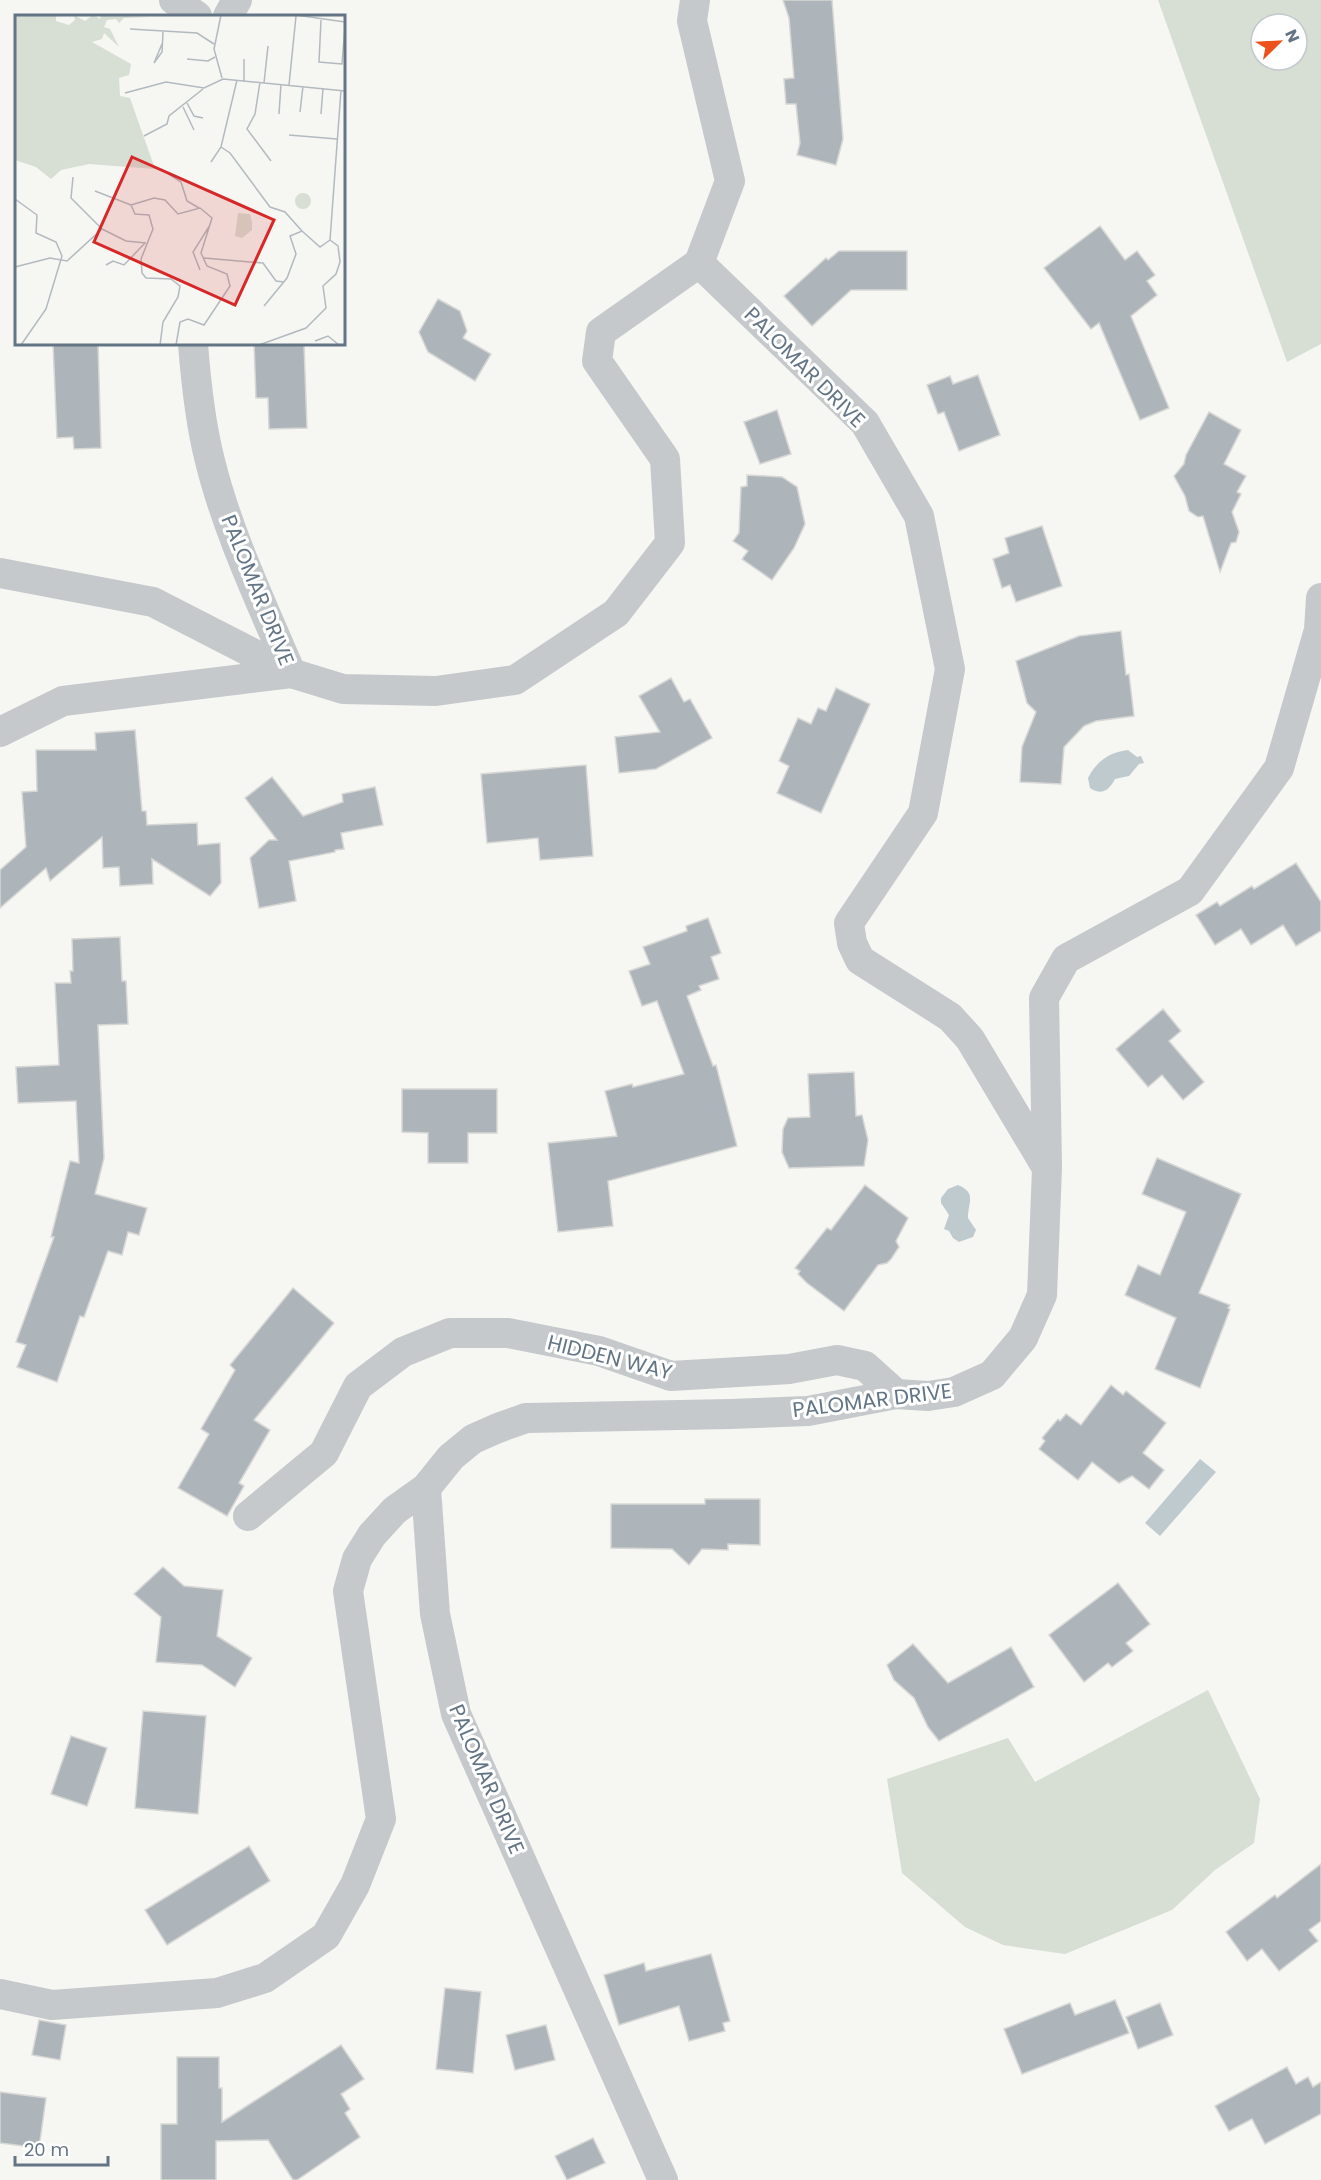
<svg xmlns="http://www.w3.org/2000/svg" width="1321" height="2180" viewBox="0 0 1321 2180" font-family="Poppins,sans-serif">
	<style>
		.green { fill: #d7ded3; fill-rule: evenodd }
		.water { fill: #bfcacf }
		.building { fill: #adb5bb; stroke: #d7d7d5; stroke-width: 1.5 }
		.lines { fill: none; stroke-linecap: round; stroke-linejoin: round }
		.minor { stroke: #c5c9cc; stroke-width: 30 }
		.labels { text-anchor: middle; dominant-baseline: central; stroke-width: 6; stroke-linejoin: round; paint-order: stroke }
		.street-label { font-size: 21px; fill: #637585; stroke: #fff }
		.inset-road { fill: none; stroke: #b2bac0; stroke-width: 1.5 }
		.view { fill: #d62828; fill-opacity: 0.15; stroke: #d62828; stroke-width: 3 }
		.inset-edge { fill: none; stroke: #637585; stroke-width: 3 }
	</style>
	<rect width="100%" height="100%" fill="#f6f6f2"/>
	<g class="green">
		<path d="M 1158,0 L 1321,0 L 1321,344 L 1287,362 ZM 1261,24 L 1297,24 L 1297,60 L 1261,60 Z"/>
		<path d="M 1208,1690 L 1260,1799 L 1254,1843 L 1215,1870 L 1172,1910 L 1065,1954 L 1003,1945 L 965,1927 L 902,1873 L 887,1779 L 1008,1738 L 1035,1782 Z"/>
	</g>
	<g class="water">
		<path d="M 1128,750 L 1137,757 L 1141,756 L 1144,763 L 1139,764 L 1129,776 L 1115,779 C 1109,790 1102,796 1090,788 L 1088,778 C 1096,762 1109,752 1128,750 Z"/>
		<path d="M 958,1185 C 977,1193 968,1202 968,1218 L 976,1230 L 973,1237 L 959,1242 L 953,1238 L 949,1231 L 944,1229 L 949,1215 L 941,1203 L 941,1198 L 948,1189 Z"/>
		<path d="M 1200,1459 L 1216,1472 L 1160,1536 L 1145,1523 Z"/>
	</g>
	<g class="building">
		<path d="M 783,0 L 832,0 L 843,139 L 836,165 L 797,155 L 800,143 L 796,104 L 786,104 L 784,79 L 794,78 L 789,18 Z"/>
		<path d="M 1100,226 L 1125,260 L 1137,251 L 1155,275 L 1147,281 L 1157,295 L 1131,316 L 1169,408 L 1140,420 L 1099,323 L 1091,329 L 1044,268 Z"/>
		<path d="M 839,251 L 907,251 L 907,290 L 851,290 L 812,326 L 784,296 L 826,258 L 828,260 Z"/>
		<path d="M 438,299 L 460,311 L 467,331 L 463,338 L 491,354 L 475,381 L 428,352 L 419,332 Z"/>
		<path d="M 53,344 L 98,344 L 101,448 L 74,449 L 73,437 L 57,438 Z"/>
		<path d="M 254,344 L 304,344 L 307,428 L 269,429 L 268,398 L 256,398 Z"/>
		<path d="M 978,375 L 1000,435 L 959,451 L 944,412 L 938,414 L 927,385 L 950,376 L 953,384 Z"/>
		<path d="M 777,410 L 791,454 L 760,464 L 744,422 Z"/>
		<path d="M 1209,412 L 1241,430 L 1224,464 L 1246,476 L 1237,492 L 1241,494 L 1232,512 L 1239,532 L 1236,542 L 1231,543 L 1220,572 L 1203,516 L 1198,517 L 1189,511 L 1185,496 L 1174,476 L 1184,464 L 1186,455 Z"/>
		<path d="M 747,475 L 782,477 L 797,487 L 805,524 L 794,548 L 772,580 L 742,559 L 748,551 L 733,541 L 739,533 L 741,487 L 747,486 Z"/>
		<path d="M 1042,526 L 1062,586 L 1016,602 L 1010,585 L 1002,588 L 993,559 L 1009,553 L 1005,538 Z"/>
		<path d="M 1121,631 L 1126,675 L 1129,674 L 1134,716 L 1096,721 L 1084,726 L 1064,747 L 1061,784 L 1020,782 L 1022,747 L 1036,712 L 1027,703 L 1016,661 L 1079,636 Z"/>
		<path d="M 671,678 L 684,702 L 690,699 L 712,738 L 656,769 L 619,773 L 615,737 L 660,732 L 639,696 Z"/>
		<path d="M 836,688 L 870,704 L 821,813 L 777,793 L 789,766 L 779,761 L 798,718 L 811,724 L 818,708 L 826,711 Z"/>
		<path d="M 135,730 L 142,811 L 146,811 L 147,825 L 197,823 L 198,845 L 220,843 L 221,883 L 210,896 L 152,859 L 153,884 L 120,886 L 119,867 L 103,868 L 102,837 L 50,881 L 46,868 L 0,908 L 0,870 L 26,847 L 22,792 L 37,791 L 36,750 L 96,750 L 95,733 Z"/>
		<path d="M 586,765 L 593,856 L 540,860 L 538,838 L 487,843 L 481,774 Z"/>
		<path d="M 272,777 L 303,816 L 343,802 L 342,794 L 375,787 L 383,825 L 341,833 L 344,849 L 335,850 L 335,852 L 289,861 L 296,901 L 259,908 L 250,858 L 269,840 L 277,840 L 245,798 Z"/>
		<path d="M 1296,863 L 1321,902 L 1321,931 L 1296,946 L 1283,925 L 1251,945 L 1241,929 L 1215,945 L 1196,915 L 1217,902 L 1220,906 L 1252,886 L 1254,889 Z"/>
		<path d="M 708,918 L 721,953 L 711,957 L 719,979 L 699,986 L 701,990 L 687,996 L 713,1066 L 716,1065 L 737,1146 L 608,1181 L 613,1226 L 558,1232 L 548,1143 L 617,1136 L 605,1091 L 632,1084 L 633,1087 L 684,1074 L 657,1001 L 642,1006 L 629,971 L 650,964 L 643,947 L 687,931 L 686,926 Z"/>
		<path d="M 120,937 L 122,981 L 126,981 L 128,1024 L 98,1025 L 104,1158 L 95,1194 L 147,1208 L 139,1235 L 128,1232 L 122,1255 L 108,1251 L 84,1317 L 80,1316 L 57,1382 L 17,1367 L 26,1345 L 16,1342 L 54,1237 L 51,1237 L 70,1161 L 79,1163 L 76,1101 L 18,1103 L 16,1067 L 59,1065 L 55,983 L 71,983 L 70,971 L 73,971 L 72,939 Z"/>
		<path d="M 1163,1009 L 1181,1031 L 1169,1041 L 1204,1082 L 1183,1100 L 1162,1075 L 1148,1087 L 1116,1049 Z"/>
		<path d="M 854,1072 L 856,1116 L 862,1115 L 868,1140 L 864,1166 L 789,1168 L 782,1152 L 783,1129 L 788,1118 L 810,1117 L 808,1074 Z"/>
		<path d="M 402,1089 L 497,1089 L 497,1133 L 468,1133 L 468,1163 L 428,1163 L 428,1133 L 402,1132 Z"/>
		<path d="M 1157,1158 L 1241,1194 L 1199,1293 L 1230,1305 L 1228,1308 L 1230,1309 L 1200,1388 L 1155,1369 L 1176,1318 L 1125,1295 L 1138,1265 L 1160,1275 L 1186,1212 L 1142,1194 Z"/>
		<path d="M 865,1185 L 908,1218 L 896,1241 L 899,1247 L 891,1259 L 887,1263 L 878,1265 L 844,1311 L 807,1283 L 798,1274 L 800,1271 L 795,1268 L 827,1228 L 831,1230 Z"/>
		<path d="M 293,1288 L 334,1323 L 254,1420 L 270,1430 L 239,1483 L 244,1486 L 227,1516 L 178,1488 L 209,1434 L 201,1429 L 235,1370 L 230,1365 Z"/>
		<path d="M 1111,1385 L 1123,1395 L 1126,1391 L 1166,1423 L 1143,1453 L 1164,1470 L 1149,1489 L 1132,1476 L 1119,1483 L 1092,1462 L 1078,1480 L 1039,1449 L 1045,1441 L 1042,1438 L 1058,1419 L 1060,1421 L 1066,1414 L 1081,1425 Z"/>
		<path d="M 705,1499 L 760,1499 L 760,1545 L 728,1544 L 728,1550 L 702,1549 L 689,1565 L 672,1549 L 611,1548 L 611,1504 L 705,1504 Z"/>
		<path d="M 163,1567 L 184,1586 L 223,1590 L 217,1636 L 252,1658 L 235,1687 L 202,1665 L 156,1662 L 161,1617 L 134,1594 Z"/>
		<path d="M 1118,1583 L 1150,1624 L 1126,1643 L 1133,1651 L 1112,1667 L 1108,1663 L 1084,1682 L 1049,1635 Z"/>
		<path d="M 913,1644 L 948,1683 L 1011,1647 L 1034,1687 L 939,1741 L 928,1727 L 914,1698 L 894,1680 L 887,1665 Z"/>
		<path d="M 143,1711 L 206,1716 L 198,1814 L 135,1808 Z"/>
		<path d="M 71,1736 L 107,1748 L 87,1806 L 51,1794 Z"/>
		<path d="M 249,1846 L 270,1881 L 167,1945 L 145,1910 Z"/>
		<path d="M 1321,1864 L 1321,1921 L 1309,1930 L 1318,1941 L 1279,1971 L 1262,1949 L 1247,1961 L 1226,1932 L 1275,1895 L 1277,1898 Z"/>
		<path d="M 711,1954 L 730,2021 L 723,2023 L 725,2031 L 689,2041 L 679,2006 L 619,2025 L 604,1975 L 644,1963 L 646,1971 Z"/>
		<path d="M 445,1988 L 481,1992 L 473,2073 L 436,2069 Z"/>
		<path d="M 1115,2000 L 1129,2033 L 1022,2074 L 1004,2029 L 1070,2003 L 1075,2015 Z"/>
		<path d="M 1160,2003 L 1173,2035 L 1138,2049 L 1126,2017 Z"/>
		<path d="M 39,2020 L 66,2025 L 60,2060 L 32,2055 Z"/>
		<path d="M 546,2025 L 555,2060 L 515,2070 L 506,2035 Z"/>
		<path d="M 341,2045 L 364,2079 L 341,2094 L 350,2109 L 345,2113 L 360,2137 L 297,2180 L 293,2180 L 268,2140 L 216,2141 L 216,2180 L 161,2180 L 161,2124 L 177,2124 L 177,2057 L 219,2057 L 219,2088 L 222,2088 L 222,2122 Z"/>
		<path d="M 1287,2067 L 1296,2084 L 1308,2077 L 1313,2087 L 1321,2082 L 1321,2114 L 1265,2144 L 1252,2119 L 1229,2131 L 1215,2106 Z"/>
		<path d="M 0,2092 L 46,2098 L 39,2148 L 0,2143 Z"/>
		<path d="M 593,2138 L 605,2163 L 567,2180 L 555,2156 Z"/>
	</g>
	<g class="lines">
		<g class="minor">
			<path d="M 174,0 L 197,16"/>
			<path d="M 695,0 L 692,21 L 730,181 L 699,263"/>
			<path d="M 228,16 L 237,0"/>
			<path d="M 193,344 C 196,383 200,422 210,461 C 228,534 262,604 291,673"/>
			<path d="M 0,573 L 153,602 L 291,673 L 343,689 L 436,691 L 515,680 L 616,613 L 670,543 L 665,459 L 597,361 L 601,332 L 699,263"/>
			<path d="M 0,732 L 63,701 L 291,673"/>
			<path d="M 1047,1165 L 1044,998 L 1066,959 L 1190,891 L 1279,768 L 1319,630 L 1321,598"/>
			<path d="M 426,1488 L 435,1614 L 456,1714 L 663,2180"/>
			<path d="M 248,1516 L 324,1453 L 358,1386 L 403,1352 L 450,1333 L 508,1333 L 599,1351 L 671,1376 L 789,1369 L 837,1360 L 865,1366 L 896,1394"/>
			<path d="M 0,1994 L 52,2005 L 217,1993 L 265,1978 L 326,1936 L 355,1885 L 381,1819 L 348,1591 L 357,1559 L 372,1535 L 395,1510 L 426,1488 L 451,1457 L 473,1439 L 498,1428 L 526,1418 L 731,1414 L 808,1411 L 896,1394 L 928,1396 L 954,1392 L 992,1375 L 1023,1338 L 1042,1295 L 1047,1168 L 970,1039 L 950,1017 L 860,960 L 852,943 L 849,923 L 923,813 L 950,669 L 919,516 L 865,423 L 699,263"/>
		</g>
	</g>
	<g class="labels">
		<g class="street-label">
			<text transform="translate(805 367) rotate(45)">PALOMAR DRIVE</text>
			<text transform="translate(258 590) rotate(68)">PALOMAR DRIVE</text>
			<text transform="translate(610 1357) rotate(14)">HIDDEN WAY</text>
			<text transform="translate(872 1400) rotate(-7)">PALOMAR DRIVE</text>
			<text transform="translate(487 1779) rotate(67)">PALOMAR DRIVE</text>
		</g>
	</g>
	<g transform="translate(15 15)">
		<rect width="330" height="330" fill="#f6f6f2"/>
		<path d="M 0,0 L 41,0 L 41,6 L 54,10 L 60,5 L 59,0 L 70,6 L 78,0 L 85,4 L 86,0 L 135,2 L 109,3 L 104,8 L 101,4 L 92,5 L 89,12 L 95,14 L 104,32 L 89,18 L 87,24 L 77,27 L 116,49 L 114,60 L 104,63 L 105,81 L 115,83 L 140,154 L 74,149 L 46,155 L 36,164 L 21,152 L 0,145 ZM280 186a8 8 0 1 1 16 0a8 8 0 1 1-16 0ZM 223,198 L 235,199 L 237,207 L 237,215 L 227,223 L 220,221 Z" fill="#d7ded3"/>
		<path class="inset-road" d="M 206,0 L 199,34 L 207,63M 281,0 L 330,7M 306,5 L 304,47 L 327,49 L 330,11M 115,14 L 182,18 L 199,29M 147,29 L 139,48 L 147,37 L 148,17M 172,44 L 193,46 L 200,42M 229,44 L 229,66M 245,67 L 240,99 L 232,114 L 256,146M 249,68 L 253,31M 274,70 L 281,1M 110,78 L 151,67 L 189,73 L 208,64 L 330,76M 172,88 L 179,101 L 188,103M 168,92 L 179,115M 285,97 L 288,71M 264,99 L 266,69M 306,99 L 308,73M 274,120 L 322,124M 129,121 L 152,109 L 154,101 L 188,74M 206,132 L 215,138 L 255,192 L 270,197 L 287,216M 196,147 L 206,132 L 222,65M 146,154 L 166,167 L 172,186 L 184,193M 58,162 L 56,183 L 87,214M 80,176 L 116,190M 0,184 L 22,200 L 21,218 L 41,227 L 47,241 L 31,294 L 6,330M 116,190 L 139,183 L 150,185 L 163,199 L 185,193 L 197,203 L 186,238 L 192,251 L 212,259 L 215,271 L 189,310 L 173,304 L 165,307 L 161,330M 116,190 L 120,199 L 134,200 L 138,214 L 126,244 L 127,258 L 131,263 L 156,264 L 165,271 L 163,282 L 148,307 L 145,330M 315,225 L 326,75M 189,243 L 248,248 L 261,266 L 269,267M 91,250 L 98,246 L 109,250 L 130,228M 0,252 L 35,243 L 52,246 L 87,214 L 111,226 L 131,228M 185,255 L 178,237 L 195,210M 249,291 L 272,263 L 281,239 L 275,221 L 287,216 L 305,232 L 315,225M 300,326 L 313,321 L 324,330M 244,330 L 291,313 L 311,293 L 308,271 L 321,259 L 325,247 L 323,231 L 315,225"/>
		<path class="view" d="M 117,142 L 259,205 L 220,290 L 79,227 Z"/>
		<rect width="330" height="330" class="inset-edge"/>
	</g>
	<g transform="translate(1279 42) rotate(66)"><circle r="28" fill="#ffffff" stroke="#c1c8ce" stroke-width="1.5"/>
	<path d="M0-4.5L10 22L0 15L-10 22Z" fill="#ed511b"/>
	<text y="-9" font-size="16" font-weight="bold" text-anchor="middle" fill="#637585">N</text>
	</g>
	<path d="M15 2156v9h93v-9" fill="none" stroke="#637585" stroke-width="3"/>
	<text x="24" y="2156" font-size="18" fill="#637585" stroke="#ffffff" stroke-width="4.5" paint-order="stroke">20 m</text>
</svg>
